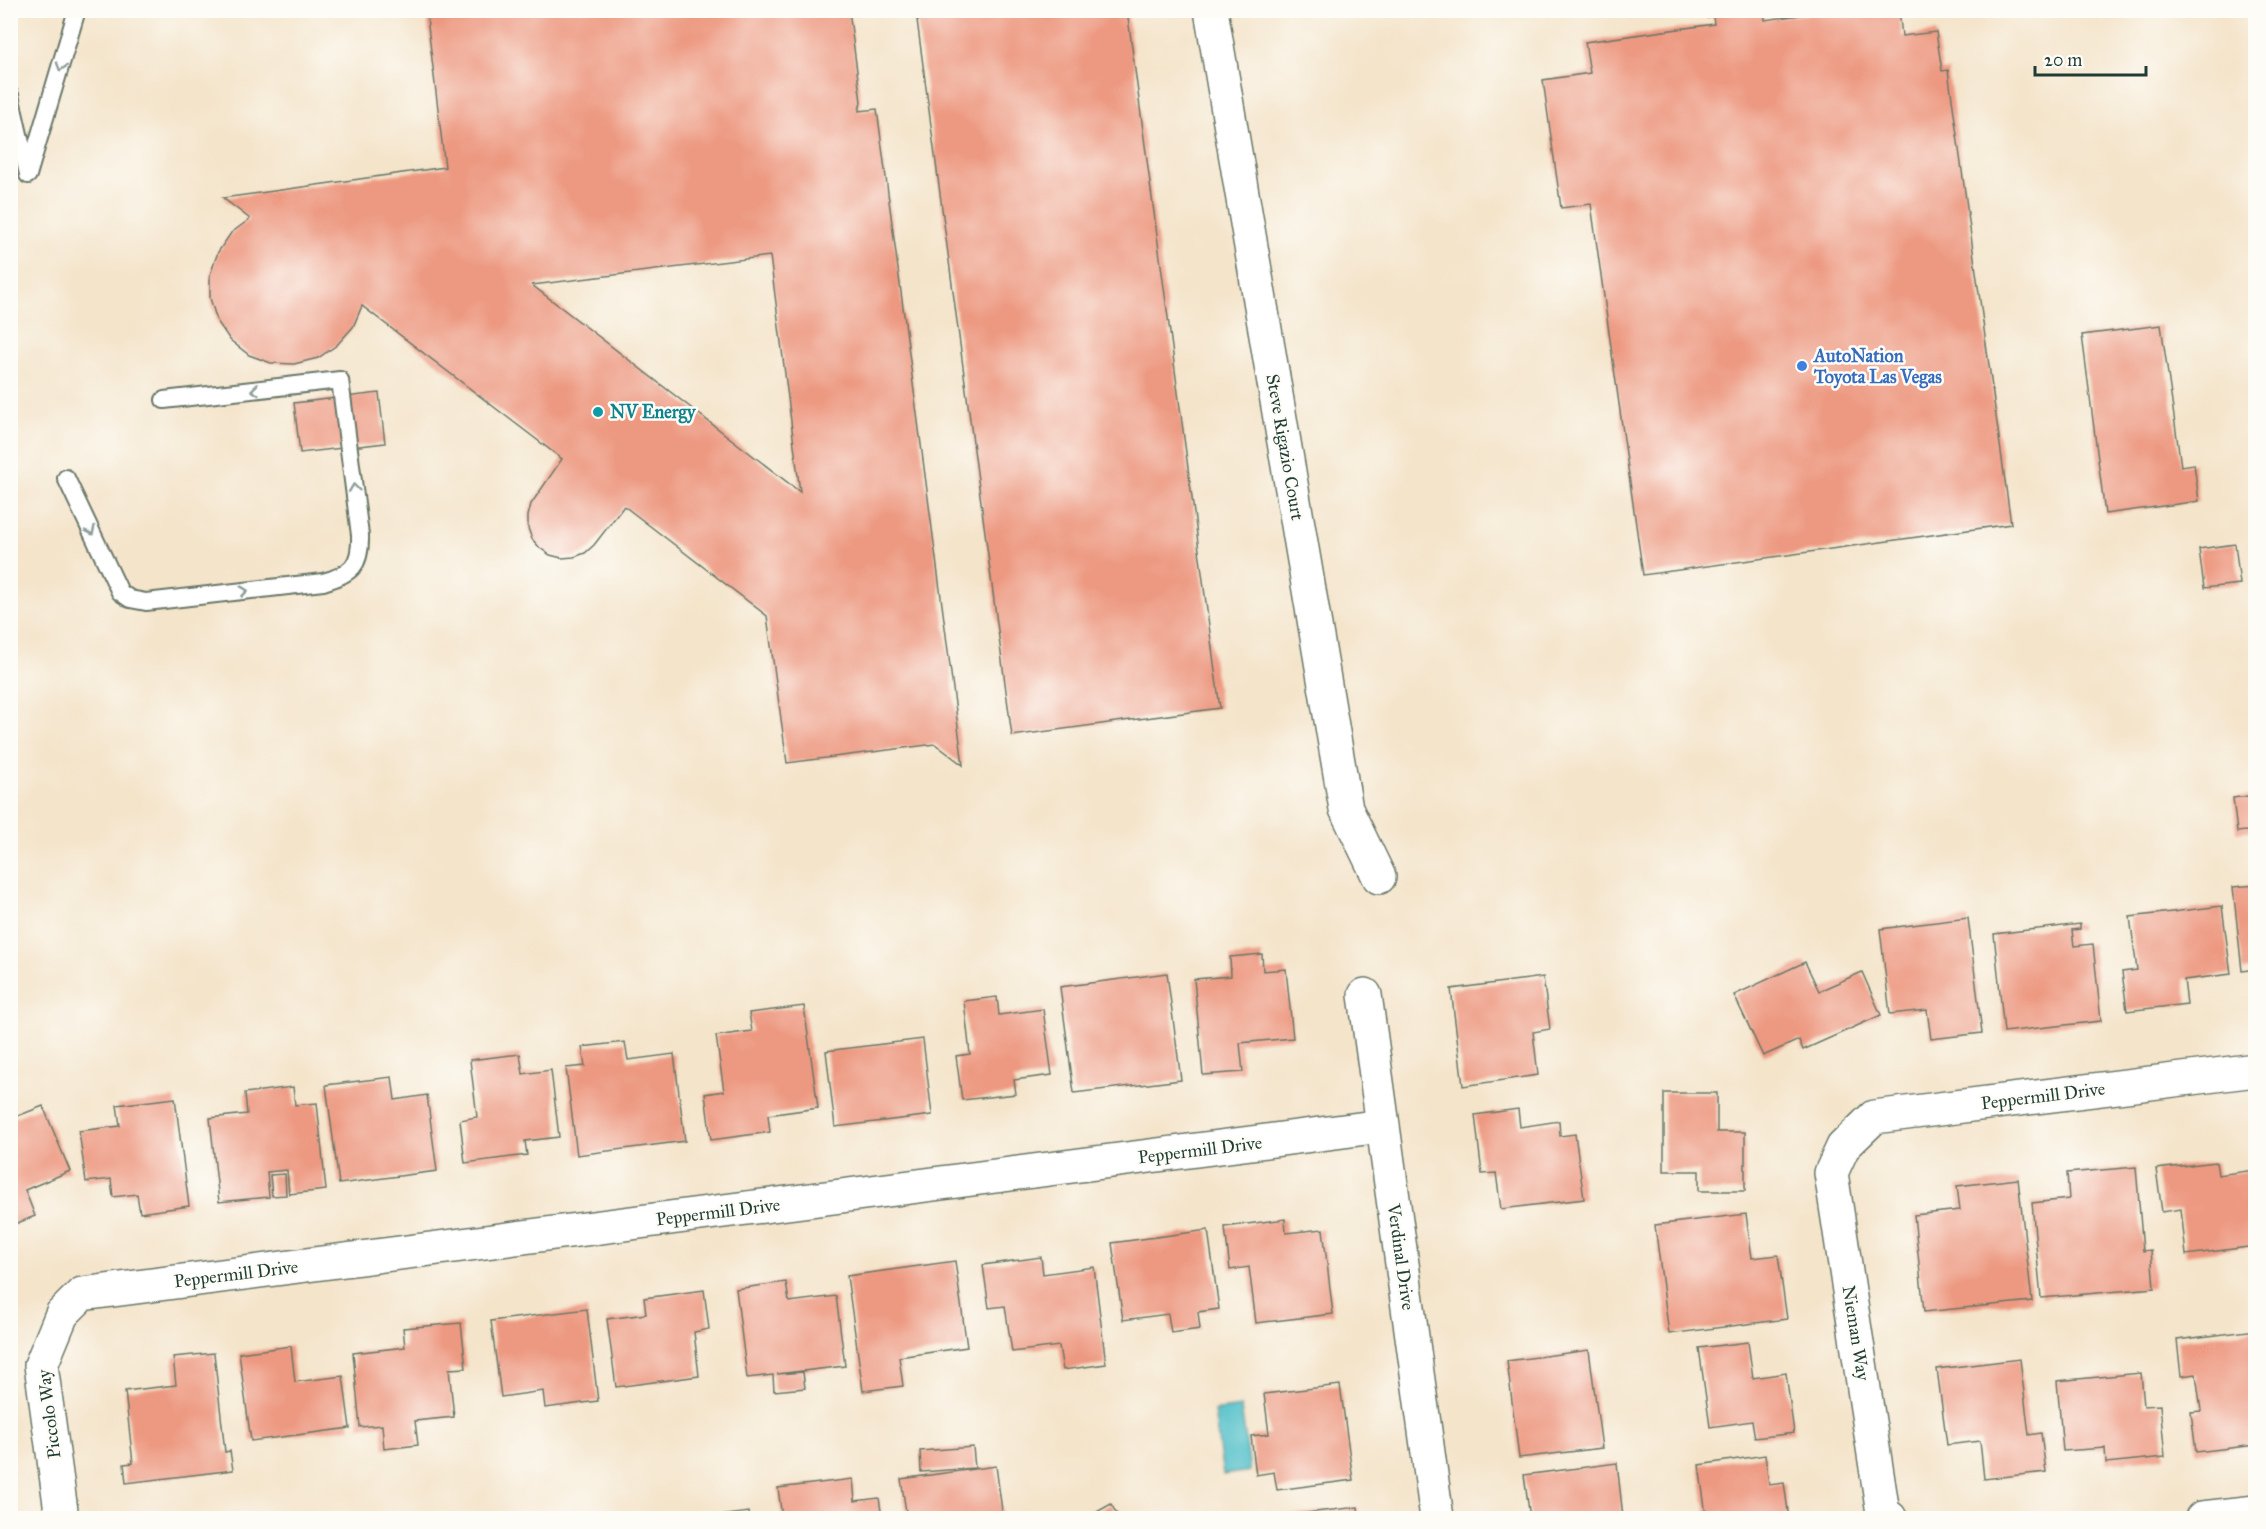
<svg xmlns="http://www.w3.org/2000/svg" width="2266" height="1529" viewBox="0 0 2266 1529" font-family="'IM FELL Great Primer',serif">
	<style>
		.water { fill: #54c1ca; stroke: #3a7f7f; stroke-width: 1.5 }
		.building { fill: #ed9981; fill-rule: evenodd }
		.lines { fill: none; stroke-linecap: round; stroke-linejoin: round }
		.service-casing { stroke: #6a7768; stroke-width: 20 }
		.minor-casing { stroke: #6a7768; stroke-width: 36 }
		.service { stroke: #fff; stroke-width: 16 }
		.minor { stroke: #fff; stroke-width: 33 }
		.oneway { stroke: #8f9e9a }
		.shop-dot { fill: #3f7fe0; stroke: #fdfcf7; stroke-width: 2 }
		.culture-dot { fill: #0f9aa8; stroke: #fdfcf7; stroke-width: 2 }
		.labels { text-anchor: middle; dominant-baseline: central; stroke-width: 5; stroke-linejoin: round; paint-order: stroke }
		.shop-label { font-size: 18px; font-weight: bold; fill: #366cbe; stroke: #fdfcf7; text-anchor: start }
		.culture-label { font-size: 18px; font-weight: bold; fill: #0d838f; stroke: #fdfcf7; text-anchor: start }
		.street-label { font-size: 18px; fill: #1f3d34; stroke: #fdfcf7 }
	</style>
	<rect width="100%" height="100%" fill="#fdfcf7"/>
	<filter id="ink" filterUnits="userSpaceOnUse"><feTurbulence type="fractalNoise" baseFrequency=".0167" numOctaves="2"/><feDisplacementMap in="SourceGraphic" scale="12" xChannelSelector="R" yChannelSelector="G"/><feConvolveMatrix kernelMatrix="1 2 1 2 8 2 1 2 1" color-interpolation-filters="sRGB"/></filter>
	<filter id="wash" filterUnits="userSpaceOnUse"><feTurbulence type="fractalNoise" baseFrequency=".008" numOctaves="4" result="noise"/><feDisplacementMap in="SourceGraphic" scale="24" xChannelSelector="R" yChannelSelector="G"/><feGaussianBlur stdDeviation="1.35" result="paint"/><feColorMatrix in="noise" values="0 0 0 0 0 0 0 0 0 0 0 0 0 0 0 0 0 1.4 0 .05"/><feComposite in="paint" operator="in"/></filter>
	<g filter="url(#wash)">
		<rect width="100%" height="100%" fill="#f4e4ca"/>
		<path class="water" d="M 1241,1407 L 1250,1471 L 1223,1475 L 1214,1411 Z"/>
		<g id="blocks">
			<g class="building">
				<path d="M 487,10 L 849,10 L 861,102 L 859,111 L 877,109 L 963,765 L 935,744 L 787,763 L 767,616 L 624,506 L 594,545 L 585,553 L 574,557 L 562,558 L 550,555 L 540,548 L 532,539 L 528,528 L 528,516 L 531,504 L 562,459 L 362,306 L 353,327 L 337,345 L 318,358 L 294,364 L 271,363 L 249,355 L 230,340 L 217,321 L 210,298 L 210,275 L 218,252 L 231,233 L 250,219 L 223,198 L 445,167 L 427,18 ZM 770,256 L 800,492 L 532,285 Z"/>
				<path d="M 985,10 L 1127,10 L 1220,708 L 1012,736 L 917,20 Z"/>
				<path d="M 1708,10 L 1764,10 L 1765,20 L 1834,10 L 1899,10 L 1902,36 L 1936,32 L 1942,71 L 1948,70 L 2011,524 L 1643,575 L 1591,204 L 1561,208 L 1543,80 L 1590,73 L 1585,42 L 1714,24 L 1713,16 L 1707,18 L 1703,11 Z"/>
				<path d="M 2161,325 L 2181,466 L 2194,464 L 2199,501 L 2105,514 L 2082,335 Z"/>
				<path d="M 379,393 L 385,443 L 300,453 L 294,403 Z"/>
				<path d="M 2235,544 L 2240,584 L 2204,588 L 2199,549 Z"/>
				<path d="M 2256,795 L 2256,830 L 2237,832 L 2233,798 Z"/>
				<path d="M 2256,885 L 2256,969 L 2242,971 L 2233,887 Z"/>
				<path d="M 2222,906 L 2231,974 L 2184,980 L 2187,1004 L 2127,1011 L 2122,972 L 2137,970 L 2130,917 Z"/>
				<path d="M 1968,918 L 1982,1033 L 1931,1039 L 1927,1010 L 1890,1014 L 1880,929 Z"/>
				<path d="M 2080,924 L 2080,929 L 2072,930 L 2074,946 L 2093,944 L 2101,1021 L 2004,1032 L 1994,934 Z"/>
				<path d="M 1262,954 L 1263,971 L 1286,969 L 1293,1038 L 1240,1043 L 1243,1072 L 1203,1075 L 1194,979 L 1231,976 L 1230,957 Z"/>
				<path d="M 1805,962 L 1819,991 L 1862,972 L 1881,1015 L 1803,1050 L 1799,1040 L 1763,1056 L 1734,995 Z"/>
				<path d="M 1167,973 L 1181,1080 L 1074,1093 L 1060,987 Z"/>
				<path d="M 1543,977 L 1550,1029 L 1533,1032 L 1538,1075 L 1463,1086 L 1451,989 Z"/>
				<path d="M 997,997 L 999,1015 L 1043,1009 L 1052,1075 L 1014,1080 L 1016,1094 L 962,1100 L 956,1056 L 970,1054 L 964,1001 Z"/>
				<path d="M 804,1006 L 818,1108 L 768,1115 L 770,1132 L 711,1140 L 705,1094 L 724,1091 L 716,1036 L 752,1031 L 749,1013 Z"/>
				<path d="M 923,1039 L 932,1115 L 835,1127 L 826,1051 Z"/>
				<path d="M 625,1042 L 628,1060 L 674,1054 L 685,1141 L 577,1155 L 566,1068 L 585,1066 L 582,1047 Z"/>
				<path d="M 520,1054 L 523,1074 L 551,1070 L 559,1137 L 525,1141 L 527,1155 L 465,1163 L 460,1120 L 477,1117 L 470,1060 Z"/>
				<path d="M 392,1077 L 395,1100 L 427,1095 L 437,1171 L 339,1184 L 326,1085 Z"/>
				<path d="M 293,1087 L 295,1105 L 317,1103 L 326,1190 L 289,1194 L 287,1170 L 267,1172 L 269,1197 L 219,1202 L 210,1118 L 247,1114 L 245,1093 Z"/>
				<path d="M 1664,1093 L 1717,1093 L 1717,1132 L 1745,1132 L 1745,1191 L 1699,1191 L 1699,1171 L 1664,1171 Z"/>
				<path d="M 175,1098 L 189,1206 L 140,1213 L 137,1194 L 113,1197 L 111,1179 L 86,1182 L 79,1131 L 120,1126 L 117,1105 Z"/>
				<path d="M 43,1106 L 70,1171 L 25,1190 L 35,1216 L 10,1226 L 10,1119 Z"/>
				<path d="M 1518,1109 L 1520,1127 L 1559,1121 L 1560,1136 L 1575,1134 L 1584,1199 L 1501,1209 L 1496,1173 L 1482,1174 L 1475,1115 Z"/>
				<path d="M 2216,1162 L 2218,1175 L 2255,1170 L 2256,1246 L 2186,1255 L 2181,1209 L 2162,1212 L 2156,1169 Z"/>
				<path d="M 2136,1167 L 2143,1251 L 2151,1250 L 2154,1288 L 2041,1298 L 2032,1203 L 2069,1199 L 2067,1173 Z"/>
				<path d="M 285,1174 L 286,1195 L 272,1196 L 270,1175 Z"/>
				<path d="M 2018,1179 L 2032,1301 L 1924,1312 L 1914,1215 L 1960,1210 L 1957,1186 Z"/>
				<path d="M 1746,1214 L 1752,1258 L 1778,1255 L 1787,1319 L 1669,1334 L 1655,1225 Z"/>
				<path d="M 1285,1219 L 1286,1233 L 1323,1229 L 1333,1314 L 1256,1323 L 1249,1267 L 1230,1270 L 1225,1227 Z"/>
				<path d="M 1208,1230 L 1219,1309 L 1198,1312 L 1200,1329 L 1171,1333 L 1168,1314 L 1123,1320 L 1112,1243 Z"/>
				<path d="M 1041,1257 L 1043,1274 L 1094,1267 L 1106,1364 L 1063,1370 L 1059,1346 L 1012,1352 L 1005,1306 L 989,1308 L 983,1265 Z"/>
				<path d="M 955,1261 L 967,1347 L 899,1357 L 903,1386 L 863,1391 L 847,1276 Z"/>
				<path d="M 786,1282 L 789,1302 L 836,1296 L 845,1366 L 777,1374 L 803,1372 L 805,1388 L 774,1391 L 773,1375 L 747,1378 L 736,1289 Z"/>
				<path d="M 704,1290 L 709,1329 L 694,1332 L 699,1376 L 616,1387 L 607,1319 L 646,1314 L 644,1298 Z"/>
				<path d="M 587,1309 L 598,1401 L 545,1408 L 543,1391 L 501,1397 L 491,1321 Z"/>
				<path d="M 461,1323 L 466,1368 L 449,1369 L 454,1417 L 415,1421 L 418,1445 L 384,1449 L 382,1425 L 360,1427 L 353,1353 L 405,1347 L 403,1328 Z"/>
				<path d="M 2256,1330 L 2256,1406 L 2252,1406 L 2256,1445 L 2196,1452 L 2191,1412 L 2201,1411 L 2196,1374 L 2181,1376 L 2177,1340 Z"/>
				<path d="M 1748,1342 L 1753,1378 L 1786,1373 L 1794,1433 L 1755,1438 L 1752,1421 L 1710,1427 L 1699,1348 Z"/>
				<path d="M 291,1346 L 295,1382 L 343,1376 L 350,1428 L 251,1441 L 239,1353 Z"/>
				<path d="M 1589,1350 L 1602,1448 L 1519,1458 L 1507,1361 Z"/>
				<path d="M 214,1353 L 225,1452 L 230,1451 L 233,1470 L 126,1483 L 124,1464 L 133,1463 L 125,1391 L 176,1385 L 173,1357 Z"/>
				<path d="M 2020,1359 L 2029,1435 L 2041,1433 L 2046,1472 L 1984,1479 L 1980,1441 L 1947,1445 L 1937,1369 Z"/>
				<path d="M 2141,1373 L 2144,1406 L 2160,1405 L 2165,1457 L 2106,1463 L 2105,1448 L 2063,1451 L 2057,1381 Z"/>
				<path d="M 1340,1385 L 1353,1480 L 1277,1490 L 1274,1472 L 1256,1475 L 1251,1436 L 1269,1434 L 1264,1394 Z"/>
				<path d="M 973,1447 L 975,1468 L 921,1472 L 920,1451 Z"/>
				<path d="M 1765,1455 L 1769,1485 L 1784,1483 L 1789,1518 L 1725,1518 L 1724,1512 L 1706,1515 L 1699,1465 Z"/>
				<path d="M 1617,1463 L 1623,1517 L 1608,1518 L 1530,1518 L 1524,1475 Z"/>
				<path d="M 996,1466 L 1003,1518 L 907,1518 L 901,1479 Z"/>
				<path d="M 853,1479 L 855,1501 L 879,1498 L 882,1518 L 782,1518 L 778,1488 Z"/>
				<path d="M 1111,1504 L 1119,1518 L 1086,1518 Z"/>
				<path d="M 1358,1507 L 1359,1518 L 1272,1518 L 1272,1517 Z"/>
				<path d="M 749,1512 L 750,1518 L 711,1518 L 711,1517 Z"/>
			</g>
		</g>
	</g>
	<g filter="url(#ink)">
		<use href="#blocks" fill-opacity="0" stroke="#6a7768" stroke-width="1.5"/>
		<g class="lines">
			<g class="service-casing">
				<g id="service">
					<path d="M 10,95 L 28,174"/>
					<path d="M 28,175 L 77,10"/>
					<path d="M 66,478 L 120,592 L 130,599 L 146,602 L 323,582 C 352,574 361,565 360,535 L 340,380 L 164,400"/>
				</g>
			</g>
			<g class="minor-casing">
				<g id="minor">
					<path d="M 1211,10 L 1346,809 L 1379,877"/>
					<path d="M 1365,995 L 1437,1518"/>
					<path d="M 62,1518 L 41,1365 L 62,1314 L 82,1294 L 1382,1126"/>
					<path d="M 1890,1518 L 1883,1513 L 1831,1173 L 1843,1147 L 1874,1117 L 2256,1070"/>
					<path d="M 2202,1518 L 2256,1512"/>
				</g>
			</g>
			<use href="#service" class="service"/>
			<use href="#minor" class="minor"/>
		</g>
		<defs><path id="oneway-chevron" d="M-2-3.5L2.5 0L-2 3.5" fill="none" stroke-width="1.6" stroke-linecap="round" stroke-linejoin="round" transform="scale(1.5)"/></defs>
		<g class="oneway">
			<use href="#oneway-chevron" transform="translate(61 67) rotate(107)"/>
			<use href="#oneway-chevron" transform="translate(255 390) rotate(174)"/>
			<use href="#oneway-chevron" transform="translate(354 488) rotate(-97)"/>
			<use href="#oneway-chevron" transform="translate(91 531) rotate(65)"/>
			<use href="#oneway-chevron" transform="translate(244 591) rotate(-7)"/>
		</g>
	</g>
	<circle class="shop-dot" cx="1802" cy="366" r="6"/>
	<circle class="culture-dot" cx="598" cy="412" r="6"/>
	<g class="labels">
		<g class="shop-label">
			<text x="1814" y="356">AutoNation<tspan x="1814" dy="21">Toyota Las Vegas</tspan></text>
		</g>
		<g class="culture-label">
			<text x="610" y="412">NV Energy</text>
		</g>
		<g class="street-label">
			<text transform="translate(1285 447) rotate(80)">Steve Rigazio Court</text>
			<text transform="translate(2043 1096) rotate(-7)">Peppermill Drive</text>
			<text transform="translate(1200 1150) rotate(-7)">Peppermill Drive</text>
			<text transform="translate(718 1212) rotate(-7)">Peppermill Drive</text>
			<text transform="translate(1401 1257) rotate(82)">Verdinal Drive</text>
			<text transform="translate(236 1274) rotate(-7)">Peppermill Drive</text>
			<text transform="translate(1856 1333) rotate(81)">Nieman Way</text>
			<text transform="translate(49 1414) rotate(-97)">Piccolo Way</text>
		</g>
	</g>
	<rect width="2266" height="1529" fill="none" stroke="#fdfcf7" stroke-width="36"/>
	<path d="M2035 66v9h111v-9" fill="none" stroke="#1f3d34" stroke-width="3"/>
	<text x="2044" y="66" font-size="18" fill="#1f3d34" stroke="#fdfcf7" stroke-width="4.5" paint-order="stroke">20 m</text>
</svg>
